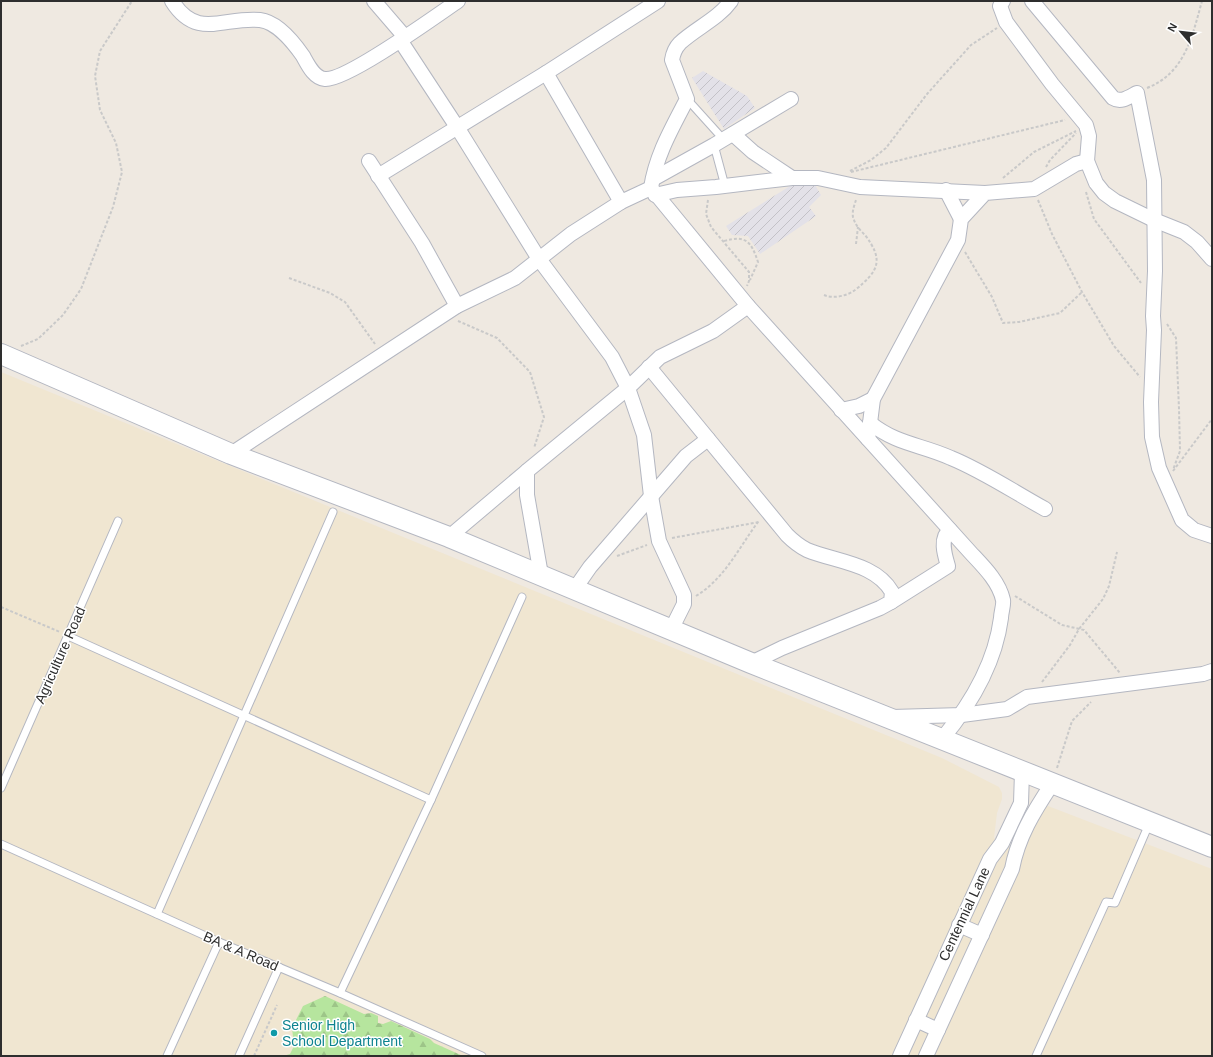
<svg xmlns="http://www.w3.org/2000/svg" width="1213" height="1057" viewBox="0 0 1213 1057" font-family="Arial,sans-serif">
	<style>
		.industrial { fill: url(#industrial-furrows) }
		.education { fill: #f0e6d1 }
		.forest { fill: url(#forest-firs) }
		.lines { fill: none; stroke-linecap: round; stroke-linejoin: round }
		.lane-casing { stroke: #b4b7c1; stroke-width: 9 }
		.street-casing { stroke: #b4b7c1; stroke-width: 16 }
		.secondary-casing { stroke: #b4b7c1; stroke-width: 22 }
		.path { stroke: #c9c9c9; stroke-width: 2; stroke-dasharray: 3 2; stroke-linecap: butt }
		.lane { stroke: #fff; stroke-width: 7 }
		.street { stroke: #fff; stroke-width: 14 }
		.secondary { stroke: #fff; stroke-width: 20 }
		.culture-dot { fill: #0f9aa8; stroke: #fff; stroke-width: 1.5 }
		.labels { text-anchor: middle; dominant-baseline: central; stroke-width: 3; stroke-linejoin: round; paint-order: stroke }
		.street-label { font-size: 14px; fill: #2e2e2e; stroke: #fff }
		.culture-label { font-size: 14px; fill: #0d838f; stroke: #fff; text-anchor: start }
	</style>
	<defs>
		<pattern id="industrial-furrows" width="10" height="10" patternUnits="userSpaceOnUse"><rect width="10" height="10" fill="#e3e1e8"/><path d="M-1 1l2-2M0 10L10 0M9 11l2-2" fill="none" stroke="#c3c1c7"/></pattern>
		<pattern id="forest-firs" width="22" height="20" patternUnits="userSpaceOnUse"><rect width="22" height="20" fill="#b6e59e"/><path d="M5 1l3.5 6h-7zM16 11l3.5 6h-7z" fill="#9dc588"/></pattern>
	</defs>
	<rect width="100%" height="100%" fill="#efe9e1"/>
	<g class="industrial">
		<path d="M 703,71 L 747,96 L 755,108 L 724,129 L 692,78 Z"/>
		<path d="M 798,181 L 815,185 L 821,195 L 809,207 L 816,216 L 760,254 L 748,236 L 732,235 L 726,226 Z"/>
	</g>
	<path class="education" d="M 1,372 L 942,758 L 999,787 L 1002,793 L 1002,799 L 997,813 L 994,838 L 1002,843 L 1016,848 L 1044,807 L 1048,806 L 1212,869 L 1212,1056 L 1,1056 Z"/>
	<path class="forest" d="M 325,996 L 364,1014 L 371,1013 L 378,1016 L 378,1023 L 383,1024 L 391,1021 L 430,1039 L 434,1043 L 463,1056 L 283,1056 L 290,1054 L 294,1046 L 292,1028 L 303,1006 Z"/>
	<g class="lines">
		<g class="lane-casing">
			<g id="lane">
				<path d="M 687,99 L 724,140"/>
				<path d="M 714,145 L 725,186"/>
				<path d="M 68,636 L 431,800"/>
				<path d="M 1,788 L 118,521"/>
				<path d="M 1,844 L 219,942 L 340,993 L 482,1056"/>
				<path d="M 157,914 L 333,512"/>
				<path d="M 340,993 L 431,800 L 522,597"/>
				<path d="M 167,1056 L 219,942"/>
				<path d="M 239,1056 L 279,967"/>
				<path d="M 1036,1056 L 1106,902 L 1115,903 L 1149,824"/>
			</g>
		</g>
		<g class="street-casing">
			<g id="street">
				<path d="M 172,1 C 197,41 225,16 260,20 C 277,22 294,43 303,56 C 308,65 314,78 325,79 C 346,81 436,16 458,1"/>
				<path d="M 374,1 L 405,37"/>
				<path d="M 731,1 C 718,19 696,28 680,43 C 675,48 673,54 672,60 L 687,99 C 672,128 656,155 651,188 L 748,306 L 970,552 C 982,565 999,581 1003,600 C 1004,605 1001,612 1001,618 C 995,664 971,704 942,739"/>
				<path d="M 1003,1 L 1000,6 L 1006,22 L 1052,84 L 1086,125 L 1089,136 L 1087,161"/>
				<path d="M 1032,1 L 1113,98 C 1121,103 1129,97 1137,93 L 1154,180 L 1155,271 L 1153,316 L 1154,330 L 1151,402 L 1152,437 L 1159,468 L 1182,520 L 1194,530 L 1212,536"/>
				<path d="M 400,40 L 457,127 L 539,259 L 612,357 L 628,388 L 644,435 L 651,496 L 659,541 L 684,595 L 684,604 L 671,630"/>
				<path d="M 546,73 L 621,202"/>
				<path d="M 733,134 L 753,152 L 792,178"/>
				<path d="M 369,161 L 422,243 L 457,306"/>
				<path d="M 378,176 L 546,73 L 658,1"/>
				<path d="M 653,179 L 714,145 L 791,99"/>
				<path d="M 946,190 L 961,219"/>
				<path d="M 655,195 L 677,190 L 716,187 L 792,178 L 818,178 L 860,187 L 985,193"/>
				<path d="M 649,367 L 787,535 C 793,541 799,546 807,550 C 836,562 875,563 892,592 L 891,602 L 880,608 L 782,648 L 751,663"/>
				<path d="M 841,410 L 859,406 L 873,399"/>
				<path d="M 870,423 C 898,445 920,444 951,458 C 983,471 1014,492 1045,509"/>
				<path d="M 868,439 L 873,399 L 958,240 L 961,219 L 985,193 L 1034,189 L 1076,164 L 1087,161 L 1096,183 L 1104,193 L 1115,201 L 1154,220 L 1184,232 L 1197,242 L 1212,259"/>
				<path d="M 231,454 L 457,306 L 515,278 L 571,234 L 621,202 L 651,188"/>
				<path d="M 449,537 L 527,471"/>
				<path d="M 541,575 L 527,495 L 527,471 L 628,388 L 660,357 L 713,331 L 748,306"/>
				<path d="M 574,590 L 590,567 L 686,456 L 708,439"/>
				<path d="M 891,602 L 948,566 C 945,556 939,538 950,530"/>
				<path d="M 892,717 L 962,715 L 1007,709 L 1027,697 L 1203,674 L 1212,671"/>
				<path d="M 959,925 L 982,935"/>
				<path d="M 916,1020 L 938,1030"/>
				<path d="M 900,1056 L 990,859 L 1002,843 L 1021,803 L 1022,772"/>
				<path d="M 926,1056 L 1012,869 C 1018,837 1034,811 1052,784"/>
			</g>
		</g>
		<g class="secondary-casing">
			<path id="secondary" d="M 1,354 L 231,454 L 449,537 L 751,663 L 1212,847"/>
		</g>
		<g class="path">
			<path d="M 1147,88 C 1185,73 1192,37 1202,1"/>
			<path d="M 1046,167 L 1050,160 L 1076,133"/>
			<path d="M 850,171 L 871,160 L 886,148 L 927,94 L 971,45 L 997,28"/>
			<path d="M 851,172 L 1065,120"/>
			<path d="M 1003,178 L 1034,152 L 1076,131"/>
			<path d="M 1086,192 L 1094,219 L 1141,283"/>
			<path d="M 708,200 L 706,214 L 711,227 L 749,272 L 749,281 L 747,286"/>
			<path d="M 1038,200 L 1052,234 L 1082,292 L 1114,346 L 1140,377"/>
			<path d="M 724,241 C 746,235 751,241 758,262 L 750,280"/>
			<path d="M 856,244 L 858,227"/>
			<path d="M 965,252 L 992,297 L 1003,323 L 1019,322 L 1060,313 L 1082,292"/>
			<path d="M 289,278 L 330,293 L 345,302 L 375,344"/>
			<path d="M 824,295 C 833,299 847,296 855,290 C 879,271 884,260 865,235 C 861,231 856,226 854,220 C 851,214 854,206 856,200"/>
			<path d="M 458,321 L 497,338 L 530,372 L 544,417 L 534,448"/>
			<path d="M 1167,324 L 1176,338 L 1179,409 L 1180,451 L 1173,470"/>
			<path d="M 21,346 L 38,339 L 63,315 L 81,289 L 113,207 L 122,172 L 116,143 L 100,110 L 95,76 L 100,51 L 132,1"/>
			<path d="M 1173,471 L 1212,419"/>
			<path d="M 672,538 L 759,522"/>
			<path d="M 617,556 L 647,545"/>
			<path d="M 696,596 C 725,578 738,549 758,522"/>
			<path d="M 1015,596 L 1062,625 L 1084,630 L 1120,673"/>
			<path d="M 1,607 L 60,632"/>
			<path d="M 1042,682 L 1070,645 L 1079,629 L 1103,599 L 1109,586 L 1117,552"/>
			<path d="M 1057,768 L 1072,721 L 1091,702"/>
			<path d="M 254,1056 L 277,1005"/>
		</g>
		<use href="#lane" class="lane"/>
		<use href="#street" class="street"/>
		<use href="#secondary" class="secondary"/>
	</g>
	<circle class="culture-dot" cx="274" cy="1033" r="4"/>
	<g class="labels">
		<g class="street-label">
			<text transform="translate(60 655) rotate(-66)">Agriculture Road</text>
			<text transform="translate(964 914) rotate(-65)">Centennial Lane</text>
			<text transform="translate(241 951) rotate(23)">BA &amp; A Road</text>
		</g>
		<g class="culture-label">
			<text x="282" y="1025">Senior High<tspan x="282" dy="16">School Department</tspan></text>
		</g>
	</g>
	<rect width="1213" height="1057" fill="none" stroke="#2e2e2e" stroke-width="4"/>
	<g transform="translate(1181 32) rotate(298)" stroke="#ffffff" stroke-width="3" paint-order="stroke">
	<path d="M0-3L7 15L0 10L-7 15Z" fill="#2e2e2e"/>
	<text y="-6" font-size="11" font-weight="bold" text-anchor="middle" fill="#2e2e2e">N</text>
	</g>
</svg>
